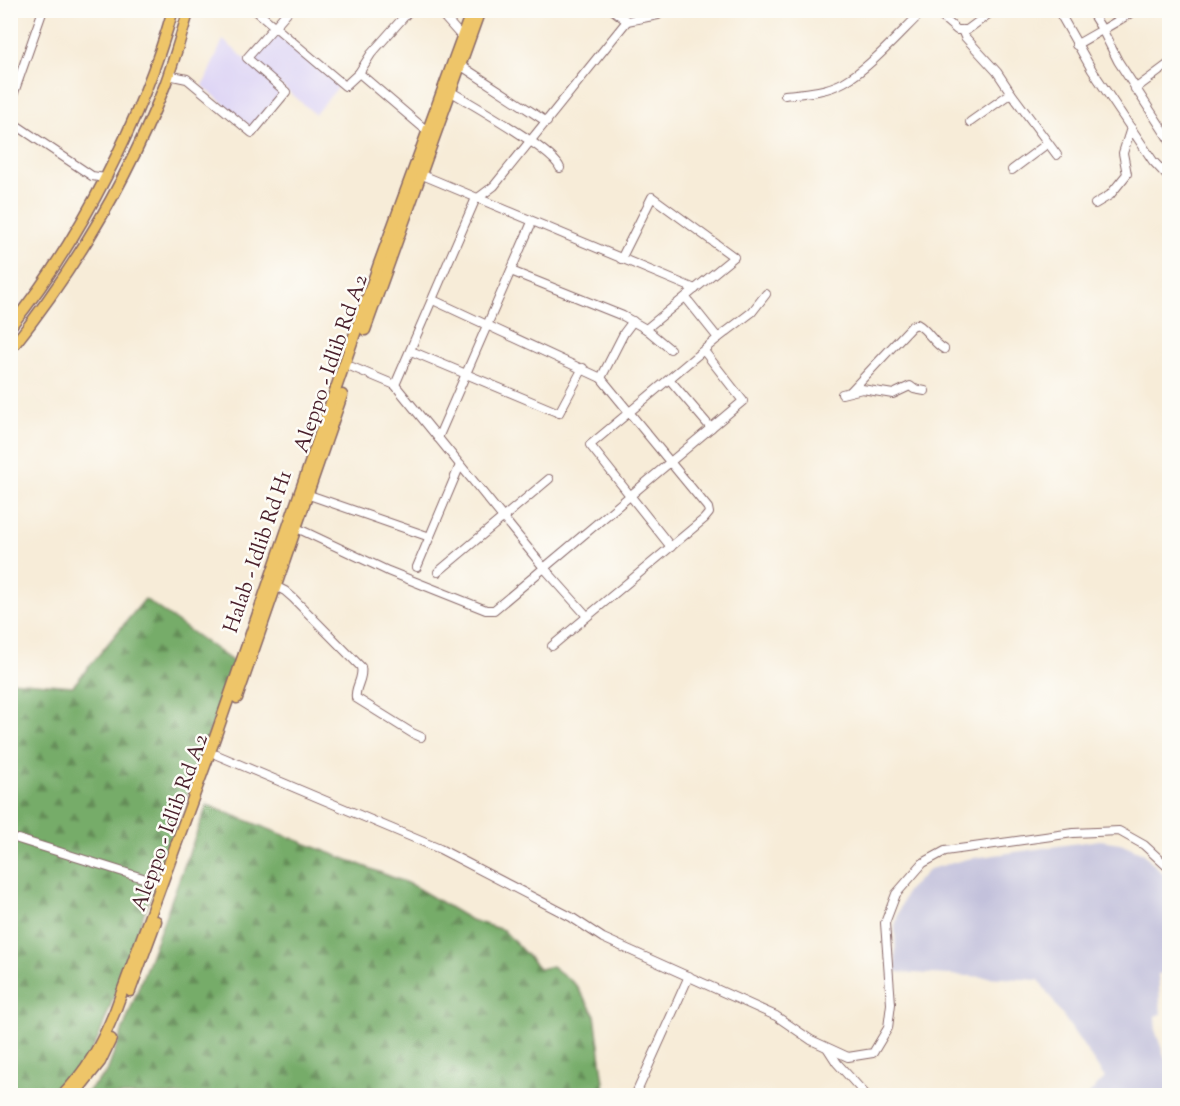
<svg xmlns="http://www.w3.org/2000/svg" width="1180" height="1106" viewBox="0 0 1180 1106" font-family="'Sorts Mill Goudy',serif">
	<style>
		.built { fill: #ded5f5 }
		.industrial { fill: #c3c1db }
		.forest { fill: url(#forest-firs); stroke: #60664a; stroke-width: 1.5 }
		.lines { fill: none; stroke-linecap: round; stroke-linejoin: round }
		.minor-casing { stroke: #876768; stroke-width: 10 }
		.highway-casing { stroke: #876768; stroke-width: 13 }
		.minor { stroke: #fff; stroke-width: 8 }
		.highway { stroke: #eec569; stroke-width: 10 }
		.labels { text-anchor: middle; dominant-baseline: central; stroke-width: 5; stroke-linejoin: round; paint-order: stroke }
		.street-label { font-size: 21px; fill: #4a1f2b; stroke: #fdfcf7 }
	</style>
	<defs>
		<pattern id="forest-firs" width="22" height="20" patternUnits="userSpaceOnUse" patternTransform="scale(1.5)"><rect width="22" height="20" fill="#76ac69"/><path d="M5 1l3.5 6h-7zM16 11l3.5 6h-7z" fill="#638b57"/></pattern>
	</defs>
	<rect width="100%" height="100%" fill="#fdfcf7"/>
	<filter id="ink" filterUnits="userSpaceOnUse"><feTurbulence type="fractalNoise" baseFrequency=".0167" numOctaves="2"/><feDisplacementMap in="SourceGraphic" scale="12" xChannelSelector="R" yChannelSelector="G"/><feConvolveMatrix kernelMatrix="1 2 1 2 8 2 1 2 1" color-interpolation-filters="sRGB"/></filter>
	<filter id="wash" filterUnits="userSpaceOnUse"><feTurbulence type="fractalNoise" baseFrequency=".008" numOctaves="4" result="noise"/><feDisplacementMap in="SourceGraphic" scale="24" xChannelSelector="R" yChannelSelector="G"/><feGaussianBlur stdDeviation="1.35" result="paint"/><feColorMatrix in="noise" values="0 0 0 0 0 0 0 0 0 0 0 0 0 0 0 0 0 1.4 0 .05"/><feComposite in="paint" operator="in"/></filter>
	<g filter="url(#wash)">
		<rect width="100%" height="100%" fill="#f7ecd8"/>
		<g class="built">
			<path d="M 274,31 L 339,86 L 315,114 L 250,59 Z"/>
			<path d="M 223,40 L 281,89 L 282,93 L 252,128 L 203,86 Z"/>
		</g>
		<path class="industrial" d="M 1100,840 L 1120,843 L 1143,853 L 1169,880 L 1169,973 L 1158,974 L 1161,1014 L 1155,1016 L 1156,1033 L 1166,1061 L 1169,1065 L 1169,1095 L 1088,1095 L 1105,1078 L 1039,980 L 896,972 L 895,926 L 899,911 L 907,891 L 930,869 L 967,859 Z"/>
		<g class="forest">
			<path d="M 145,599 L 235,663 L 99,1037 L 80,1071 L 56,1095 L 11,1095 L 10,681 L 73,686 Z"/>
			<path d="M 207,805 L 412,885 L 471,920 L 503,930 L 540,969 L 552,966 L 575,984 L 595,1015 L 605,1090 L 589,1096 L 84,1095 L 107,1072 Z"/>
		</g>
	</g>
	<g filter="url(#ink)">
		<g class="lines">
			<g class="minor-casing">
				<g id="minor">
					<path d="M 255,10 L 345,86 L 359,73 L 427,131"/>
					<path d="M 438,10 L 462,37"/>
					<path d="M 613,10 L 627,21 L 658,15 L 663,10"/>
					<path d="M 934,10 L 957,30 L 967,30 L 994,10"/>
					<path d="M 1058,10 L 1092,70 L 1153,161 L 1170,179"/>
					<path d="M 1090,10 L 1103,31 L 1118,61 L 1170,141"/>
					<path d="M 962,30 L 965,37 L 997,72 L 1011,93 L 970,122"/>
					<path d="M 1076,45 C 1096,33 1116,23 1135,10"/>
					<path d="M 460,65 L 547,122"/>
					<path d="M 359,73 L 371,54 L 410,10"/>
					<path d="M 168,75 L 187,79 L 252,133 L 286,92 L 247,58 L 289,10"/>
					<path d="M 1135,89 L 1170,63"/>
					<path d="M 450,91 C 471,104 554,150 560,168"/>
					<path d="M 1011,93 L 1057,155"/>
					<path d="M 785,95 C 805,93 826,92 844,82 C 870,68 902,31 924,10"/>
					<path d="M 10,104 L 43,10"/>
					<path d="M 10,121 L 92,176 L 105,178"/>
					<path d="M 1012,170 L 1048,143"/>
					<path d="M 420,174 L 695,289"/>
					<path d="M 478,198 L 494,186 L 627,21"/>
					<path d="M 1095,204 L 1110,195 L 1127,174 L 1123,153 L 1131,128"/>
					<path d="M 621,259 L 652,197 L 734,257 L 646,329"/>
					<path d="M 511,271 L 623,316 L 646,329 L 670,349"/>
					<path d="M 433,300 L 601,378 L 708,508 L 709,513 L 704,519 L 552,646"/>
					<path d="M 718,338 L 752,312 L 766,294"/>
					<path d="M 411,351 L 559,413 L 583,368"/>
					<path d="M 352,367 L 395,385 L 545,569 L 587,616"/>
					<path d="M 601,378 L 624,333 L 633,321"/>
					<path d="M 670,380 L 711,428"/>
					<path d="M 395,385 L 476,198"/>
					<path d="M 851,391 L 912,326 L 917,324 C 928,330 933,343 944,349"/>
					<path d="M 842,394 L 862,389 L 893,394 L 910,386 L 914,389 L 925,391"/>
					<path d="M 438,438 L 532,222"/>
					<path d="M 312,496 L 430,537"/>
					<path d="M 301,530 L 388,571 L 486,610 L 494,610 L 743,401 L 704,351"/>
					<path d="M 671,547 L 590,445 L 718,338 L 686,298"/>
					<path d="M 417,567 L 460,465"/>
					<path d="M 438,572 L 549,479"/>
					<path d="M 273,585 L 285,591 L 293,598 L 361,667 C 364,679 354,687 356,698 L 412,733 L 421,737"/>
					<path d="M 217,755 L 440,849 L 571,917 L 603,938 L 776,1016 L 811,1040 L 848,1057 L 873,1053 L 888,1028 L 891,1004 L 885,923 L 896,894 L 923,863 L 945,851 L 1073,833 L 1119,831 L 1144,845 L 1170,869"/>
					<path d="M 18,839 L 162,884"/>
					<path d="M 828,1049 L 837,1063 L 867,1096"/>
					<path d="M 635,1096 L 689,976"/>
				</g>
			</g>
			<g class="highway-casing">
				<g id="highway">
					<path d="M 10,327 C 80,241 143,116 173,10"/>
					<path d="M 365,330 L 480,10"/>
					<path d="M 10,350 C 75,269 127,181 165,85 C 174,61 181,35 189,10"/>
					<path d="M 237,698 L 342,395"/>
					<path d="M 130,991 L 156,921"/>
					<path d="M 62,1096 C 88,1069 101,1045 115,1011 L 210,752 L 379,264 L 472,10"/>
					<path d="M 73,1096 L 100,1062 L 111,1039"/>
				</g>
			</g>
			<use href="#minor" class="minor"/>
			<use href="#highway" class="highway"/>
		</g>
	</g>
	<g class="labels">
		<g class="street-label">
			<text transform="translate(332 364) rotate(-71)">Aleppo - Idlib Rd A2</text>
			<text transform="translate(259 552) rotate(-71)">Halab - Idlib Rd H1</text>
			<text transform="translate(171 823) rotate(-70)">Aleppo - Idlib Rd A2</text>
		</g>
	</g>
	<rect width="1180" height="1106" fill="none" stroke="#fdfcf7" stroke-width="36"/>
</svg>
